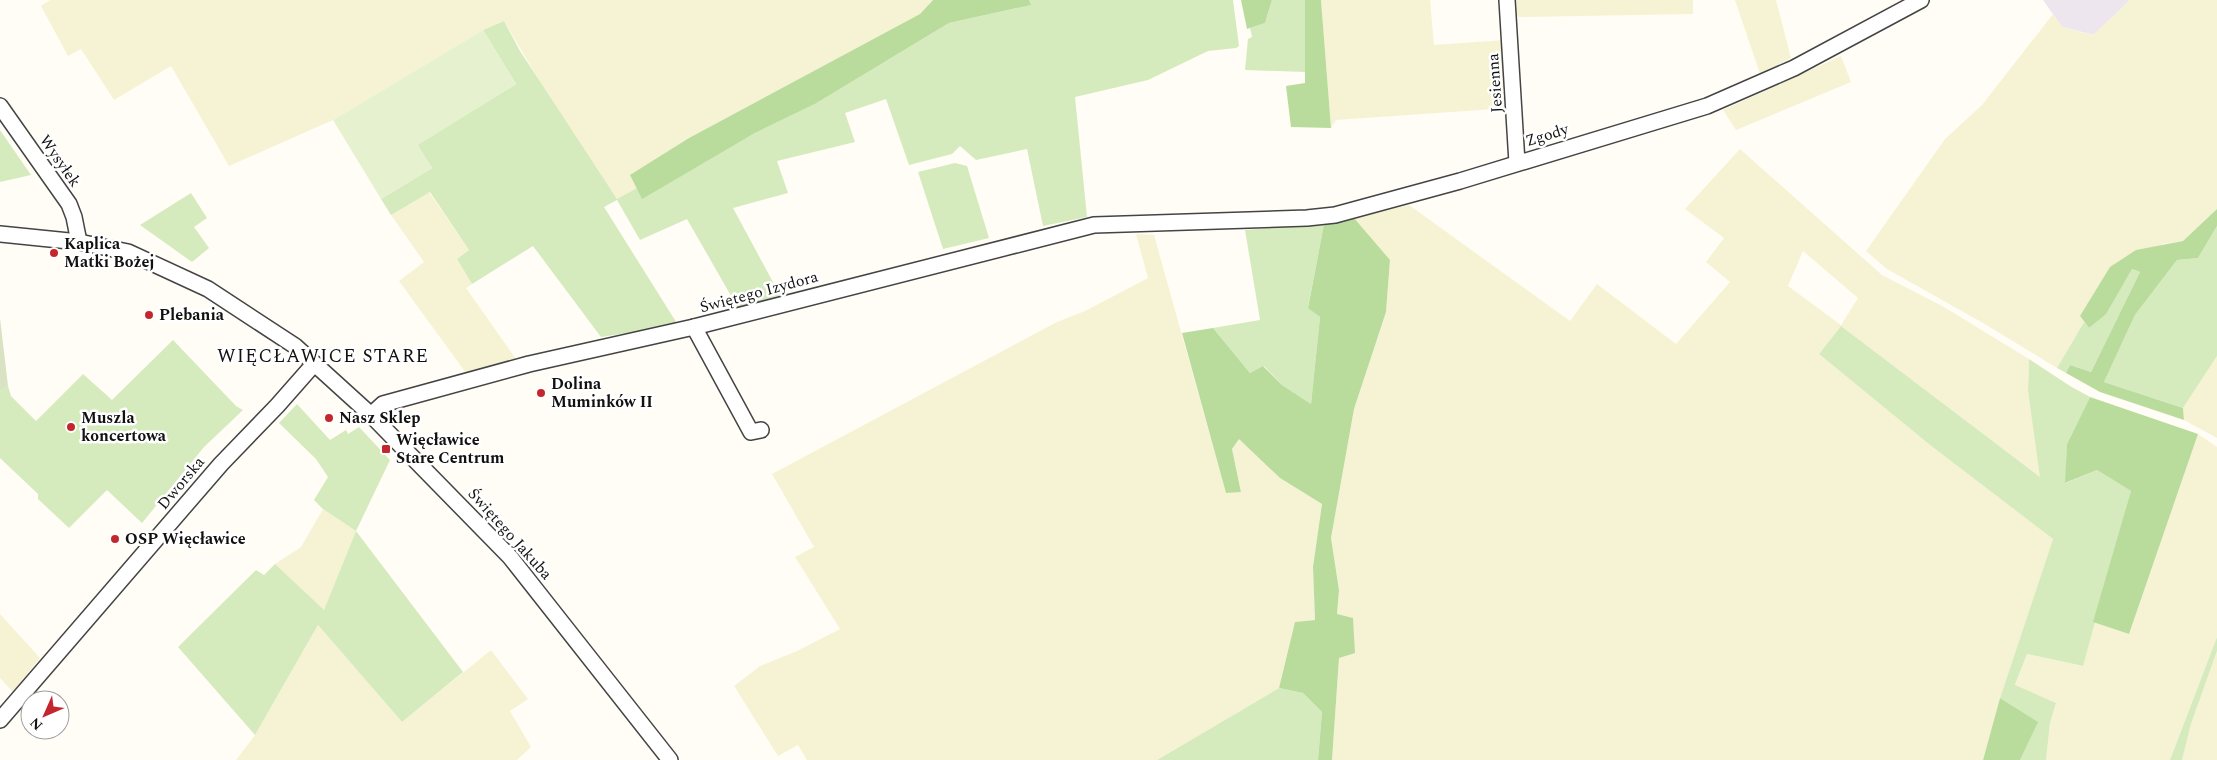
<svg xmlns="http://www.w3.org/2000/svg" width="2217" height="760" viewBox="0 0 2217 760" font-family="Spectral,serif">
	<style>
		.industrial { fill: #eee6ef }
		.farmland { fill: #f6f3d4; fill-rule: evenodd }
		.green { fill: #d5ebbd }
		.forest { fill: #b9dc9c }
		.cemetery { fill: #d9e3c4 }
		.pitch { fill: #e6f2cf }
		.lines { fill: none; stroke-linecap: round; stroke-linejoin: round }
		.minor-casing { stroke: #444; stroke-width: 18 }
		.minor { stroke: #fff; stroke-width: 15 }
		.poi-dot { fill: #c4262e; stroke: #fff; stroke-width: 2 }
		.labels { text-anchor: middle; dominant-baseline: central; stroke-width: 5; stroke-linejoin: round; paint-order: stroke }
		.street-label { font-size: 16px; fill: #111; stroke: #fff }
		.poi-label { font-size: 16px; font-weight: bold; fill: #111; stroke: #fff; text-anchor: start }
		.quarter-label { font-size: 19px; letter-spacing: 1px; fill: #111; stroke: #fff }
	</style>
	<rect width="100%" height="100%" fill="#fffdf5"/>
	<path class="industrial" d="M 2043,0 L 2130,0 L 2094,35 L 2062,27 Z"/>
	<g class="farmland">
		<path d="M 50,0 L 933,0 L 920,14 L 689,138 L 631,175 L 637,188 L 617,199 L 552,102 L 504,21 L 483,30 L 333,120 L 229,166 L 171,66 L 114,100 L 81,49 L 68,56 L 41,6 Z"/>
		<path d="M 1321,0 L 1430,0 L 1434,45 L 1505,40 L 1510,108 L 1336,120 L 1331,128 Z"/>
		<path d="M 1511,0 L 1693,0 L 1693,14 L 1520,17 L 1512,16 Z"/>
		<path d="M 1735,0 L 1776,0 L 1791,58 L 1760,74 Z"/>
		<path d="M 2130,0 L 2217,0 L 2217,209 L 2183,241 L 2163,244 L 2080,316 L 2084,322 L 2057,368 L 1983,323 L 1887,269 L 1866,251 L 1945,139 L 1982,105 L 2053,14 L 2062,27 L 2093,35 Z"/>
		<path d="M 1841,56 L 1851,82 L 1736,130 L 1723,110 Z"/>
		<path d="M 1740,149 L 1882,275 L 1944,307 L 2029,359 L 2028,391 L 2041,478 L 1841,326 L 1819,354 L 1930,445 L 2053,539 L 2000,698 L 1983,760 L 1332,760 L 1339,658 L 1337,614 L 1339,590 L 1331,538 L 1354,409 L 1386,312 L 1390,261 L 1354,218 L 1409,205 L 1570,321 L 1597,284 L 1676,344 L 1730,282 L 1706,262 L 1724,238 L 1685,209 ZM 1803,251 L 1858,298 L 1841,325 L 1788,286 Z"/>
		<path d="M 429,192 L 469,250 L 457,259 L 472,284 L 466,288 L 516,359 L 466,373 L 399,281 L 424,262 L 391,215 Z"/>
		<path d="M 1136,234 L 1154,235 L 1226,493 L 1241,491 L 1232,449 L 1239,438 L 1280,478 L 1322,504 L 1313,567 L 1315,620 L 1295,622 L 1279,688 L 1157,760 L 807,760 L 798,745 L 778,756 L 734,686 L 760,666 L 797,651 L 840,629 L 795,557 L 814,547 L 772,474 L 1057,322 L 1085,311 L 1148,278 Z"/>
		<path d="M 2217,356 L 2217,438 L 2184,420 L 2183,408 Z"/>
		<path d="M 2198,434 L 2217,447 L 2217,637 L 2170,760 L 2046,760 L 2050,723 L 2056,703 L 2015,686 L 2027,654 L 2082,666 L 2093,622 L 2129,634 Z"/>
		<path d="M 323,509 L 356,531 L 324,611 L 275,564 L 301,547 Z"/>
		<path d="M 0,614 L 40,658 L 13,692 L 0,678 Z"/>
		<path d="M 318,625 L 402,722 L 491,650 L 528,699 L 510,711 L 531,747 L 517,760 L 236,760 L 255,735 Z"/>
		<path d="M 2217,651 L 2217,760 L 2182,760 L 2191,724 Z"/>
	</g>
	<g class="green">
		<path d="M 1029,0 L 1233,0 L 1239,46 L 1236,48 L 1208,51 L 1148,80 L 1075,97 L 1087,217 L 1043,226 L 1027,149 L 976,160 L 960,146 L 952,154 L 909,165 L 886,99 L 845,113 L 855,142 L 777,161 L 788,193 L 733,208 L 780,295 L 738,308 L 687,219 L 640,240 L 617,200 L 604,207 L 678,325 L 601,337 L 533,246 L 472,284 L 457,259 L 469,250 L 430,192 L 391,215 L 381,199 L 432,168 L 417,145 L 516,84 L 483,30 L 504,21 L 520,51 L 617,199 L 637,188 L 642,198 L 755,133 L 815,104 L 949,23 L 1030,5 Z"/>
		<path d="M 1272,0 L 1305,0 L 1305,72 L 1245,70 L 1248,39 L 1252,37 L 1250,28 L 1265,23 Z"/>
		<path d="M 0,130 L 31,175 L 0,182 Z"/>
		<path d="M 955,163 L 967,166 L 989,238 L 943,249 L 918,172 Z"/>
		<path d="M 191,193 L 207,218 L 194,227 L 209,248 L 192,262 L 140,225 Z"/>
		<path d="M 1324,224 L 1308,307 L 1320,317 L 1311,404 L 1282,385 L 1264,366 L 1250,373 L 1213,328 L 1260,320 L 1245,230 Z"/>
		<path d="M 2217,226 L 2217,356 L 2183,408 L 2104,382 L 2135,315 L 2177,260 L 2198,258 Z"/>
		<path d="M 2132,269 L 2140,272 L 2091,372 L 2070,365 L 2066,373 L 2057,368 L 2084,322 L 2089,328 L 2105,314 Z"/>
		<path d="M 1841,326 L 2040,477 L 2028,391 L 2029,359 L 2070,386 L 2090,397 L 2067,444 L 2066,483 L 2097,470 L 2131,491 L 2083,666 L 2027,654 L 2015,685 L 2056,703 L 2050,723 L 2046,760 L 2020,760 L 2037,722 L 2000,698 L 2053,539 L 1930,445 L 1819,354 Z"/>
		<path d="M 173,340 L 236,406 L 243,410 L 204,447 L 142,523 L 107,490 L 69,528 L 38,499 L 38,494 L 0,458 L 0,391 L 8,386 L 11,396 L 36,421 L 83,374 L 112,400 Z"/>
		<path d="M 297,404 L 330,440 L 346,430 L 348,434 L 359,427 L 390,460 L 356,531 L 463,672 L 402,722 L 318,625 L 255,735 L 178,647 L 256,570 L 264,575 L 275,564 L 324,610 L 356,531 L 323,509 L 314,500 L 328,477 L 316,459 L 279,423 Z"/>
		<path d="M 2217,637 L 2217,651 L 2191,724 L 2182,760 L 2170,760 Z"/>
		<path d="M 1279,688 L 1303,693 L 1322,712 L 1318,760 L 1157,760 Z"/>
	</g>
	<g class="forest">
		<path d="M 933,0 L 1029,0 L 1031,5 L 949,23 L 815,104 L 755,133 L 642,199 L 630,175 L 689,138 L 920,14 Z"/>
		<path d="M 1241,0 L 1272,0 L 1265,23 L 1247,29 Z"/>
		<path d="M 1305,0 L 1321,0 L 1331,128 L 1291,127 L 1286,86 L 1305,83 Z"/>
		<path d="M 2217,209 L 2217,226 L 2198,258 L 2177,260 L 2135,315 L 2104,382 L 2183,408 L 2184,420 L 2100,392 L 2066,373 L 2070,365 L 2091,372 L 2140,272 L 2132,269 L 2106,314 L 2089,328 L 2080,316 L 2110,267 L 2136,250 L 2183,241 Z"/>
		<path d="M 1354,218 L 1390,260 L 1386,312 L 1354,409 L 1331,538 L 1339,590 L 1337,614 L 1353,618 L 1355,653 L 1339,658 L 1332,760 L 1318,760 L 1322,712 L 1303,693 L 1279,688 L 1295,622 L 1315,620 L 1313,567 L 1322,504 L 1280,478 L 1239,439 L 1232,449 L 1241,492 L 1226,493 L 1182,333 L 1213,328 L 1250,373 L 1263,366 L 1282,385 L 1311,404 L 1320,317 L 1308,308 L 1324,224 Z"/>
		<path d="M 2090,397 L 2198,434 L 2129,634 L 2093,622 L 2131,491 L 2097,470 L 2065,483 L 2067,444 Z"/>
		<path d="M 2000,698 L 2038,722 L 2020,760 L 1983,760 Z"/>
	</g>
	<path class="cemetery" d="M 0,318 L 8,386 L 0,391 Z"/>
	<path class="pitch" d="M 483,30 L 516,84 L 418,145 L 432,168 L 381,199 L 333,120 Z"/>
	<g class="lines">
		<g class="minor-casing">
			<g id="minor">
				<path d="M 1507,0 L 1517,163"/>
				<path d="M 0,106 L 69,204 L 74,217 L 79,242"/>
				<path d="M 0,234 L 79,242 L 128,252 L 208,289 L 295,346 L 371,415 L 510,557 L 670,760"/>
				<path d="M 694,327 L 751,432 L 761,430"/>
				<path d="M 371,415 L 383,404 L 529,364 L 694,327 L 1094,225 L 1307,218 L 1335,215 L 1460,181 L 1707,106 L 1794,68 L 1921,0"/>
				<path d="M 0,720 L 221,464 L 277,406 L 314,364"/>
			</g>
		</g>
		<use href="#minor" class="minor"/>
	</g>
	<g class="poi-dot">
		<circle cx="54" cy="253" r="5"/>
		<circle cx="149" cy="315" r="5"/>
		<circle cx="541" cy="393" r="5"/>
		<circle cx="329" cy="418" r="5"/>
		<circle cx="71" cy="427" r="5"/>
		<rect x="381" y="444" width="10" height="10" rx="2.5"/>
		<circle cx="115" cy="539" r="5"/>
	</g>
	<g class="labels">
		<g class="street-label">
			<text transform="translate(1495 83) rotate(-94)">Jesienna</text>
			<text transform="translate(1547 135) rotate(-17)">Zgody</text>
			<text transform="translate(60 161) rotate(55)">Wysyłek</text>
			<text transform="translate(759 292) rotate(-15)">Świętego Izydora</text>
			<text transform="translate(181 483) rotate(-50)">Dworska</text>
			<text transform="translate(510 534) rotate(48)">Świętego Jakuba</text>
		</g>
		<g class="poi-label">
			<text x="64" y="244">Kaplica<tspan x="64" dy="18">Matki Bożej</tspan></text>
			<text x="159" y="315">Plebania</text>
			<text x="551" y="384">Dolina<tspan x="551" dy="18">Muminków II</tspan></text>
			<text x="81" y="418">Muszla<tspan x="81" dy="18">koncertowa</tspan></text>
			<text x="339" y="418">Nasz Sklep</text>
			<text x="396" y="440">Więcławice<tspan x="396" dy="18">Stare Centrum</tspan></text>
			<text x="125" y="539">OSP Więcławice</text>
		</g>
		<g class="quarter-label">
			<text x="323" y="356">WIĘCŁAWICE STARE</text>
		</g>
	</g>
	<g transform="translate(45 715) rotate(225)"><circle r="24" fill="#ffffff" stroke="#a0a0a0"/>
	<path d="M0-4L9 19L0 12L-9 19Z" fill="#c4262e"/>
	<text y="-8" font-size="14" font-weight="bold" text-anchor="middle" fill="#111111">N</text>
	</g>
</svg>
